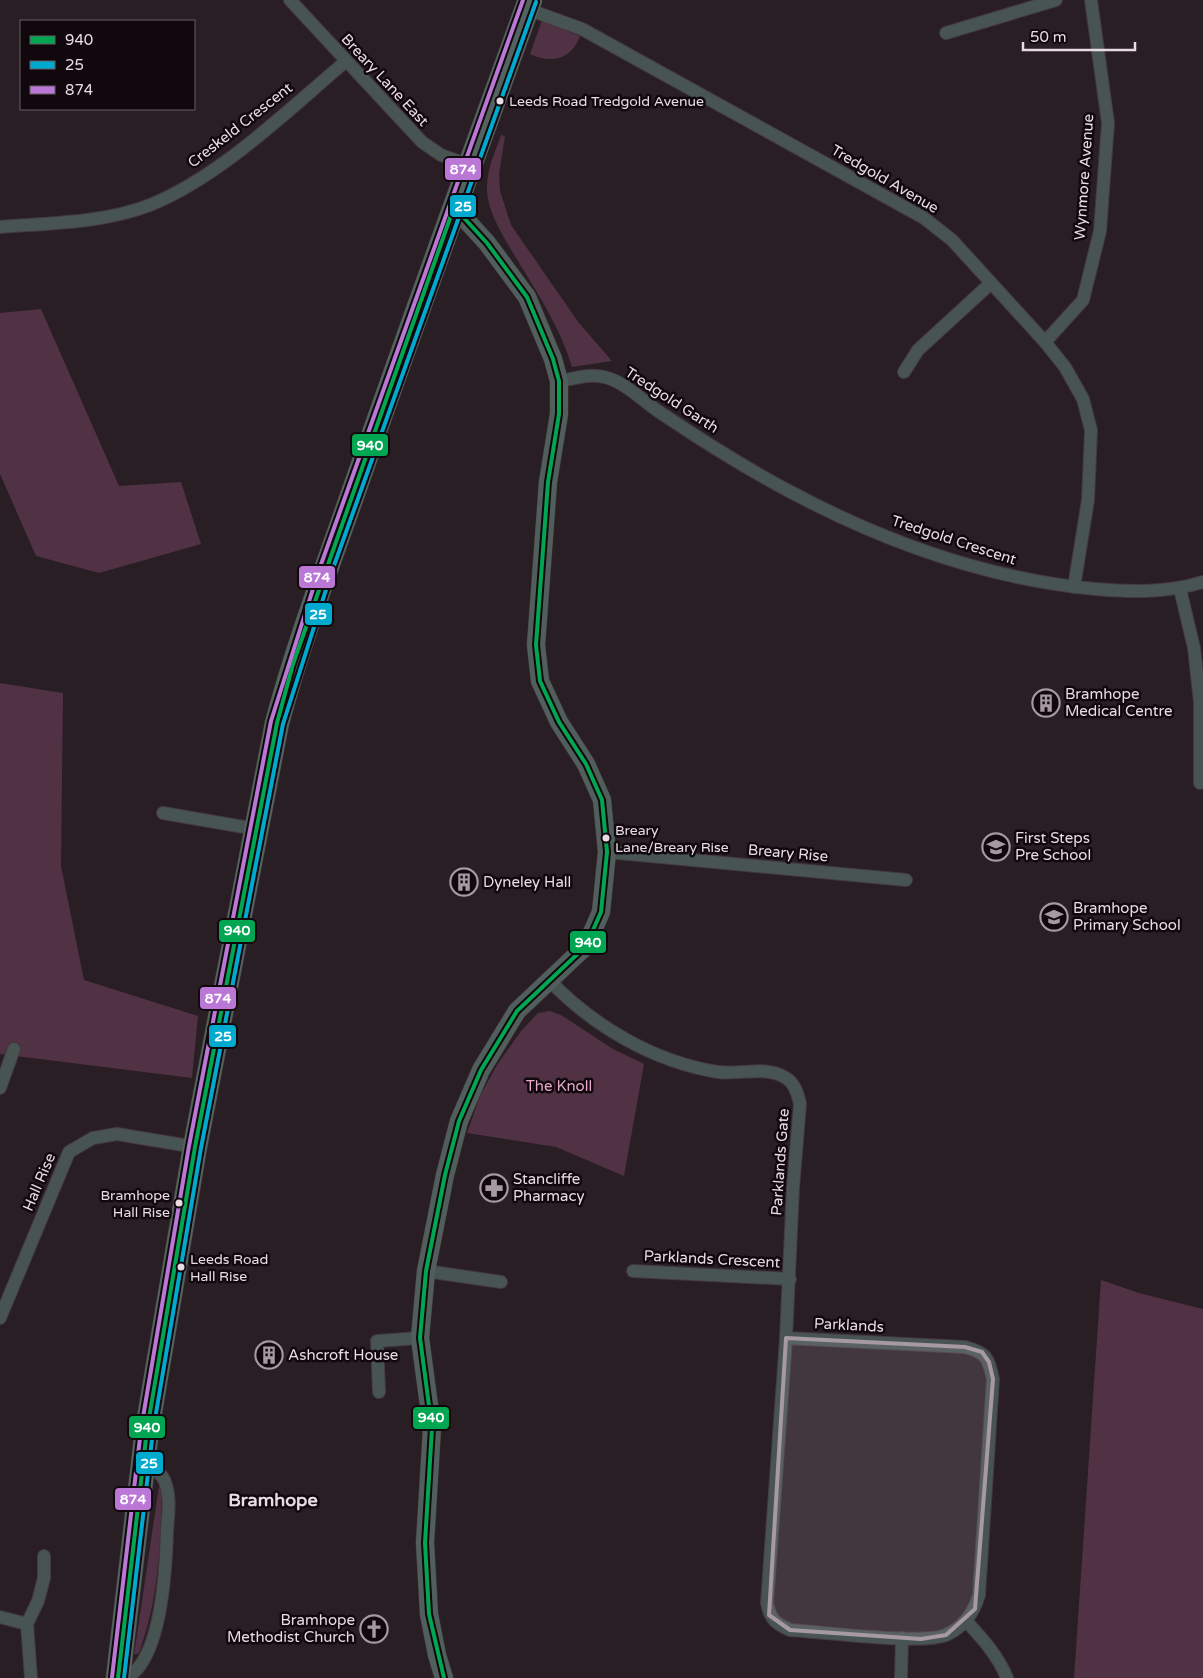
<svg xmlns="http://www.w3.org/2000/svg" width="1203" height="1678" viewBox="0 0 1203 1678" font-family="'Varela Round',sans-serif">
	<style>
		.green { fill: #503244 }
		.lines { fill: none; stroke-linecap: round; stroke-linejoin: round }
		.street-casing { stroke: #43393f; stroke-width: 14 }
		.secondary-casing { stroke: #43393f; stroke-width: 19 }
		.highway-casing { stroke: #43393f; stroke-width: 25 }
		.street { stroke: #485452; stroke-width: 12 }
		.secondary { stroke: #505f5c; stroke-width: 18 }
		.highway { stroke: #536460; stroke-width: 24 }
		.bus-1-casing { stroke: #10080c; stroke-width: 8 }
		.bus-2-casing { stroke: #10080c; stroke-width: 8 }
		.bus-3-casing { stroke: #10080c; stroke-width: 8 }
		.bus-1 { stroke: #00a651; stroke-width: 4 }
		.bus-2 { stroke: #00a9ce; stroke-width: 4 }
		.bus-3 { stroke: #ba77d6; stroke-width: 4 }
		.marked { fill: #a699a0; fill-opacity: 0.2; stroke: #a699a0; stroke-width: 4; stroke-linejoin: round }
		.bus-dot { fill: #e9dbe3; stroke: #10080c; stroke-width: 2 }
		.labels { text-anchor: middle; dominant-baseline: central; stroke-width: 5; stroke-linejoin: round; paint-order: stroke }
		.bus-label { font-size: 14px; fill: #e9dbe3; stroke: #10080c; text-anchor: start }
		.street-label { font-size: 15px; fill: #e9dbe3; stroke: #10080c }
		.poi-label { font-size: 15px; fill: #e9dbe3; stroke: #10080c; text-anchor: start }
		.park-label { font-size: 15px; fill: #e9a8cd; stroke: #10080c }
		.quarter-label { font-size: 18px; font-weight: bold; fill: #e9dbe3; stroke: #10080c }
		.line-badge { stroke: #10080c; stroke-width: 2 }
		.badge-label { font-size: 14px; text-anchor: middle; font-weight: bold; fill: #fff }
	</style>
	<rect width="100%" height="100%" fill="#291e24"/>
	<g class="green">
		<path d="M 542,20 L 580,36 C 572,60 550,64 530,54 Z"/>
		<path d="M 501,135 L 505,136 L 499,174 L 500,191 L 511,225 L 579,323 L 612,361 L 572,367 C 561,329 538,294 518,261 C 506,241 486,211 487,187 C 487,169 495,152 501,135 Z"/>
		<path d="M 41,309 L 119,486 L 181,482 L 201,544 L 99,573 L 36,556 L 0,474 L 0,313 Z"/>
		<path d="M 0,683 L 63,693 L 61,866 L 84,980 L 198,1016 L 192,1078 L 0,1054 Z"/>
		<path d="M 550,1011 L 561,1015 L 613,1049 L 644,1064 L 624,1176 L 556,1147 L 467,1133 L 480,1096 L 497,1065 L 521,1031 L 538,1013 Z"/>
		<path d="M 1101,1280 L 1139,1293 L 1203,1309 L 1203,1678 L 1074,1678 Z"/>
		<path d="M 159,1486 L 162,1491 C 160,1549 159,1597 139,1653 L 134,1655 Z"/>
	</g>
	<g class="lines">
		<g class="street-casing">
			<g id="street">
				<path d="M 290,0 L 422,142 L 441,155 L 469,165"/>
				<path d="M 527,9 L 582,29 L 924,218 L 952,240 L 1045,342 L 1065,367 L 1083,399 L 1091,430 L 1088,500 L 1074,587"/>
				<path d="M 946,33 L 1056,0"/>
				<path d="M 0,227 C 49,223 104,223 150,205 C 220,177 288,110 345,62"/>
				<path d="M 1045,342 L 1083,300 L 1100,231 L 1108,123 L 1091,0"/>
				<path d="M 904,372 L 918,350 L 991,283"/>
				<path d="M 559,381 C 573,379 590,373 604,377 C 624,381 644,402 661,413 C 701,440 744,467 787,490 C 882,541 987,579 1095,589 C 1132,592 1167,593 1203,582"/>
				<path d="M 1180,589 L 1194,648 L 1200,702 L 1200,783"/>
				<path d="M 163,813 L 256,829"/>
				<path d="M 607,852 L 906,880"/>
				<path d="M 549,980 C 593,1026 654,1062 718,1072 C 739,1075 767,1065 786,1078 C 795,1083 798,1095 800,1104 L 793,1188 L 786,1338 L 767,1603 C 770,1619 776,1624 790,1630 C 822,1632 922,1645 946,1635 C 964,1627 974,1612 979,1595 L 993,1379 C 988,1357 987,1353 965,1347 L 786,1338"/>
				<path d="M 0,1088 L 14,1049"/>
				<path d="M 426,1271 L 501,1282"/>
				<path d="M 633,1271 L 790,1279"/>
				<path d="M 0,1318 L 69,1152 L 93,1138 L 117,1134 L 195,1147"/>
				<path d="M 379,1392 L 377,1341 L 420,1338"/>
				<path d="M 0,1617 L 27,1624"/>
				<path d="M 966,1621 C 983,1639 998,1656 1007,1678"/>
				<path d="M 31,1678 L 27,1624 L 38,1601 L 44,1578 L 44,1556"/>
				<path d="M 126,1678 C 162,1660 166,1567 167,1531 C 168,1516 171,1497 165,1482 C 162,1472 151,1467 143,1461"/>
				<path d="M 901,1678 L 902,1638"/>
			</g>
		</g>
		<g class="secondary-casing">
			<path id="secondary" d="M 444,1678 L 437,1655 L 429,1614 L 425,1543 L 432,1428 L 420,1338 L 426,1271 L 445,1175 L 459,1121 L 481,1070 L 517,1011 L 586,946 L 601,912 L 607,852 L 602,800 L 586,764 L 559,722 L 540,681 L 536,645 L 548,482 L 559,414 L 559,381 L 553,359 L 527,297 L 487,243 L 454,207"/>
		</g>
		<g class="highway-casing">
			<path id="highway" d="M 118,1678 L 147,1430 L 195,1147 L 277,723 C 299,641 329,562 357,482 C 413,321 472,160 530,0"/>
		</g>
		<use href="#street" class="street"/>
		<use href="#secondary" class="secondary"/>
		<use href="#highway" class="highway"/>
		<g class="bus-1-casing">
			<g id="bus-1">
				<path d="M 118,1678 L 147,1430 L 195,1147 L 277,723 L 293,664 L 454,207"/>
				<path d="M 444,1678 L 429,1614 L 425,1543 L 432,1428 L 420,1338 L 426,1271 L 445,1175 L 459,1121 L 481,1070 L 517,1011 L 586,946 L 601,912 L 607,852 L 602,800 L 586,764 L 559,722 L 540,681 L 536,645 L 548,482 L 559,414 L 559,381 L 553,359 L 527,297 L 487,243 L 454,207"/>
			</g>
		</g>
		<g class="bus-2-casing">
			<path id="bus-2" d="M 124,1678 L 153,1431 L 201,1148 L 283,724 L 331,574 L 536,2"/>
		</g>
		<g class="bus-3-casing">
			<path id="bus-3" d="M 112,1677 L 141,1429 L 189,1146 L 271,721 L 319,570 L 523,0"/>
		</g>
		<use href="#bus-1" class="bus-1"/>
		<use href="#bus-2" class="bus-2"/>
		<use href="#bus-3" class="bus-3"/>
	</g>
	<path class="marked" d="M 786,1338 L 965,1347 L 982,1352 L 989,1362 L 993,1379 L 975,1609 L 946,1635 L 921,1639 L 790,1630 L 769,1615 Z"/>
	<defs>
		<g id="building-ring" transform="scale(1.4375)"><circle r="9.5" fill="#10080c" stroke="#a699a0" stroke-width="1.5"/><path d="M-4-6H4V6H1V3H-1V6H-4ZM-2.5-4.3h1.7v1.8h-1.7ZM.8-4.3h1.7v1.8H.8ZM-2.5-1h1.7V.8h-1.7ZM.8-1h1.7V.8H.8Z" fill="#a699a0"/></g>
		<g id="school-ring" transform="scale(1.4375)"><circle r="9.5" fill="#10080c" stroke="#a699a0" stroke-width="1.5"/><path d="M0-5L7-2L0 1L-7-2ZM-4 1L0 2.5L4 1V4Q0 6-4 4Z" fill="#a699a0"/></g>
		<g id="pharmacy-ring" transform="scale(1.4375)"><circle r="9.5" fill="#10080c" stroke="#a699a0" stroke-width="1.5"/><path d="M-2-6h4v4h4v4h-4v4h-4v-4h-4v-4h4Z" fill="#a699a0"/></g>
		<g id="church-ring" transform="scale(1.4375)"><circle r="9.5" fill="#10080c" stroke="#a699a0" stroke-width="1.5"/><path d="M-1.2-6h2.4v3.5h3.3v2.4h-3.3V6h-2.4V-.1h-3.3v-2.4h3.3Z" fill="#a699a0"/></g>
	</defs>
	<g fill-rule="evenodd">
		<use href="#building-ring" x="1046" y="703"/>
		<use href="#school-ring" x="996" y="847"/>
		<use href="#building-ring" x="464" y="882"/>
		<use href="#school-ring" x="1054" y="917"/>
		<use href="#pharmacy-ring" x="494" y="1188"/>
		<use href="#building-ring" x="269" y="1355"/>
		<use href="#church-ring" x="374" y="1629"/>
	</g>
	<g class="bus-dot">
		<circle cx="500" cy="101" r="4.5"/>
		<circle cx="606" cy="838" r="4.5"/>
		<circle cx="179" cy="1203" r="4.5"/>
		<circle cx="181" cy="1267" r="4.5"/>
	</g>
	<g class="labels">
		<g class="bus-label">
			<text x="509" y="101">Leeds Road Tredgold Avenue</text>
			<text x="615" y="830">Breary<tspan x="615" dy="17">Lane/Breary Rise</tspan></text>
			<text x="170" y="1195" text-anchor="end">Bramhope<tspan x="170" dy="17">Hall Rise</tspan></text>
			<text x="190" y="1259">Leeds Road<tspan x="190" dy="17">Hall Rise</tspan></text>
		</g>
		<g class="street-label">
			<text transform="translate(385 80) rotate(47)">Breary Lane East</text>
			<text transform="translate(240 125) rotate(-38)">Creskeld Crescent</text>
			<text transform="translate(1084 177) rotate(-86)">Wynmore Avenue</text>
			<text transform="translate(885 179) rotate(30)">Tredgold Avenue</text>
			<text transform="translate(672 400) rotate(33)">Tredgold Garth</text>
			<text transform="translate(954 540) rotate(18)">Tredgold Crescent</text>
			<text transform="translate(788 853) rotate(5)">Breary Rise</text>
			<text transform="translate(780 1162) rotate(-86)">Parklands Gate</text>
			<text transform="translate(39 1182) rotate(-67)">Hall Rise</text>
			<text transform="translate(712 1259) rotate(3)">Parklands Crescent</text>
			<text transform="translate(849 1325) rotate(3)">Parklands</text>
		</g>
		<g class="poi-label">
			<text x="1065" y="694">Bramhope<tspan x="1065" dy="17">Medical Centre</tspan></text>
			<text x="1015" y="838">First Steps<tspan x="1015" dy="17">Pre School</tspan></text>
			<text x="483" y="882">Dyneley Hall</text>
			<text x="1073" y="908">Bramhope<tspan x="1073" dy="17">Primary School</tspan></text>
			<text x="513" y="1179">Stancliffe<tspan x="513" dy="17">Pharmacy</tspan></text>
			<text x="288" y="1355">Ashcroft House</text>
			<text x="355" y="1620" text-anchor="end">Bramhope<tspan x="355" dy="17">Methodist Church</tspan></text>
		</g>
		<g class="park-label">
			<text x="559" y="1086">The Knoll</text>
		</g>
		<g class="quarter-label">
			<text x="273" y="1500">Bramhope</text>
		</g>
	</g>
	<g class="line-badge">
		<rect x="444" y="157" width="38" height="24" rx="5" fill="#ba77d6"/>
		<rect x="449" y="194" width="28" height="24" rx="5" fill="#00a9ce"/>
		<rect x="351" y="433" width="38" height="24" rx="5" fill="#00a651"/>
		<rect x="298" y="565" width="38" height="24" rx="5" fill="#ba77d6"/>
		<rect x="304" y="602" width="29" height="24" rx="5" fill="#00a9ce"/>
		<rect x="218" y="919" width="38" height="24" rx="5" fill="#00a651"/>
		<rect x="569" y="930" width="38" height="24" rx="5" fill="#00a651"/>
		<rect x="199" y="986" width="38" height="24" rx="5" fill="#ba77d6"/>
		<rect x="208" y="1024" width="29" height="24" rx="5" fill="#00a9ce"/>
		<rect x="412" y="1406" width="38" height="24" rx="5" fill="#00a651"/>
		<rect x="128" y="1415" width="38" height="24" rx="5" fill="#00a651"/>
		<rect x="135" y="1451" width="29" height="24" rx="5" fill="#00a9ce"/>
		<rect x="114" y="1487" width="38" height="24" rx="5" fill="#ba77d6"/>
	</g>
	<g class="badge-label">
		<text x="463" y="174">874</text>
		<text x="463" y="211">25</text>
		<text x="370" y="450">940</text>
		<text x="317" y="582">874</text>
		<text x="318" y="619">25</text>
		<text x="237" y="935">940</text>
		<text x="588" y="947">940</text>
		<text x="218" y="1003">874</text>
		<text x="223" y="1041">25</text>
		<text x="431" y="1422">940</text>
		<text x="147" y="1432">940</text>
		<text x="149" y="1468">25</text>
		<text x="133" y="1504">874</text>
	</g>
	<rect x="20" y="20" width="175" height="90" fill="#10080c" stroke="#675c62"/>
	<rect x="30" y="36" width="25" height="8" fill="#00a651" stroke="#675c62"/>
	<text x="65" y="45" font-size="15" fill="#e9dbe3">940</text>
	<rect x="30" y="61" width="25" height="8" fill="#00a9ce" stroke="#675c62"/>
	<text x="65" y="70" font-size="15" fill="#e9dbe3">25</text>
	<rect x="30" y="86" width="25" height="8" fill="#ba77d6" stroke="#675c62"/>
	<text x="65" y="95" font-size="15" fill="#e9dbe3">874</text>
	<path d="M1023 42v8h112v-8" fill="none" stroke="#e9dbe3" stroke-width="2.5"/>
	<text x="1030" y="42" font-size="15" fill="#e9dbe3" stroke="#10080c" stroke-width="4" paint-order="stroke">50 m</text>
</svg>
